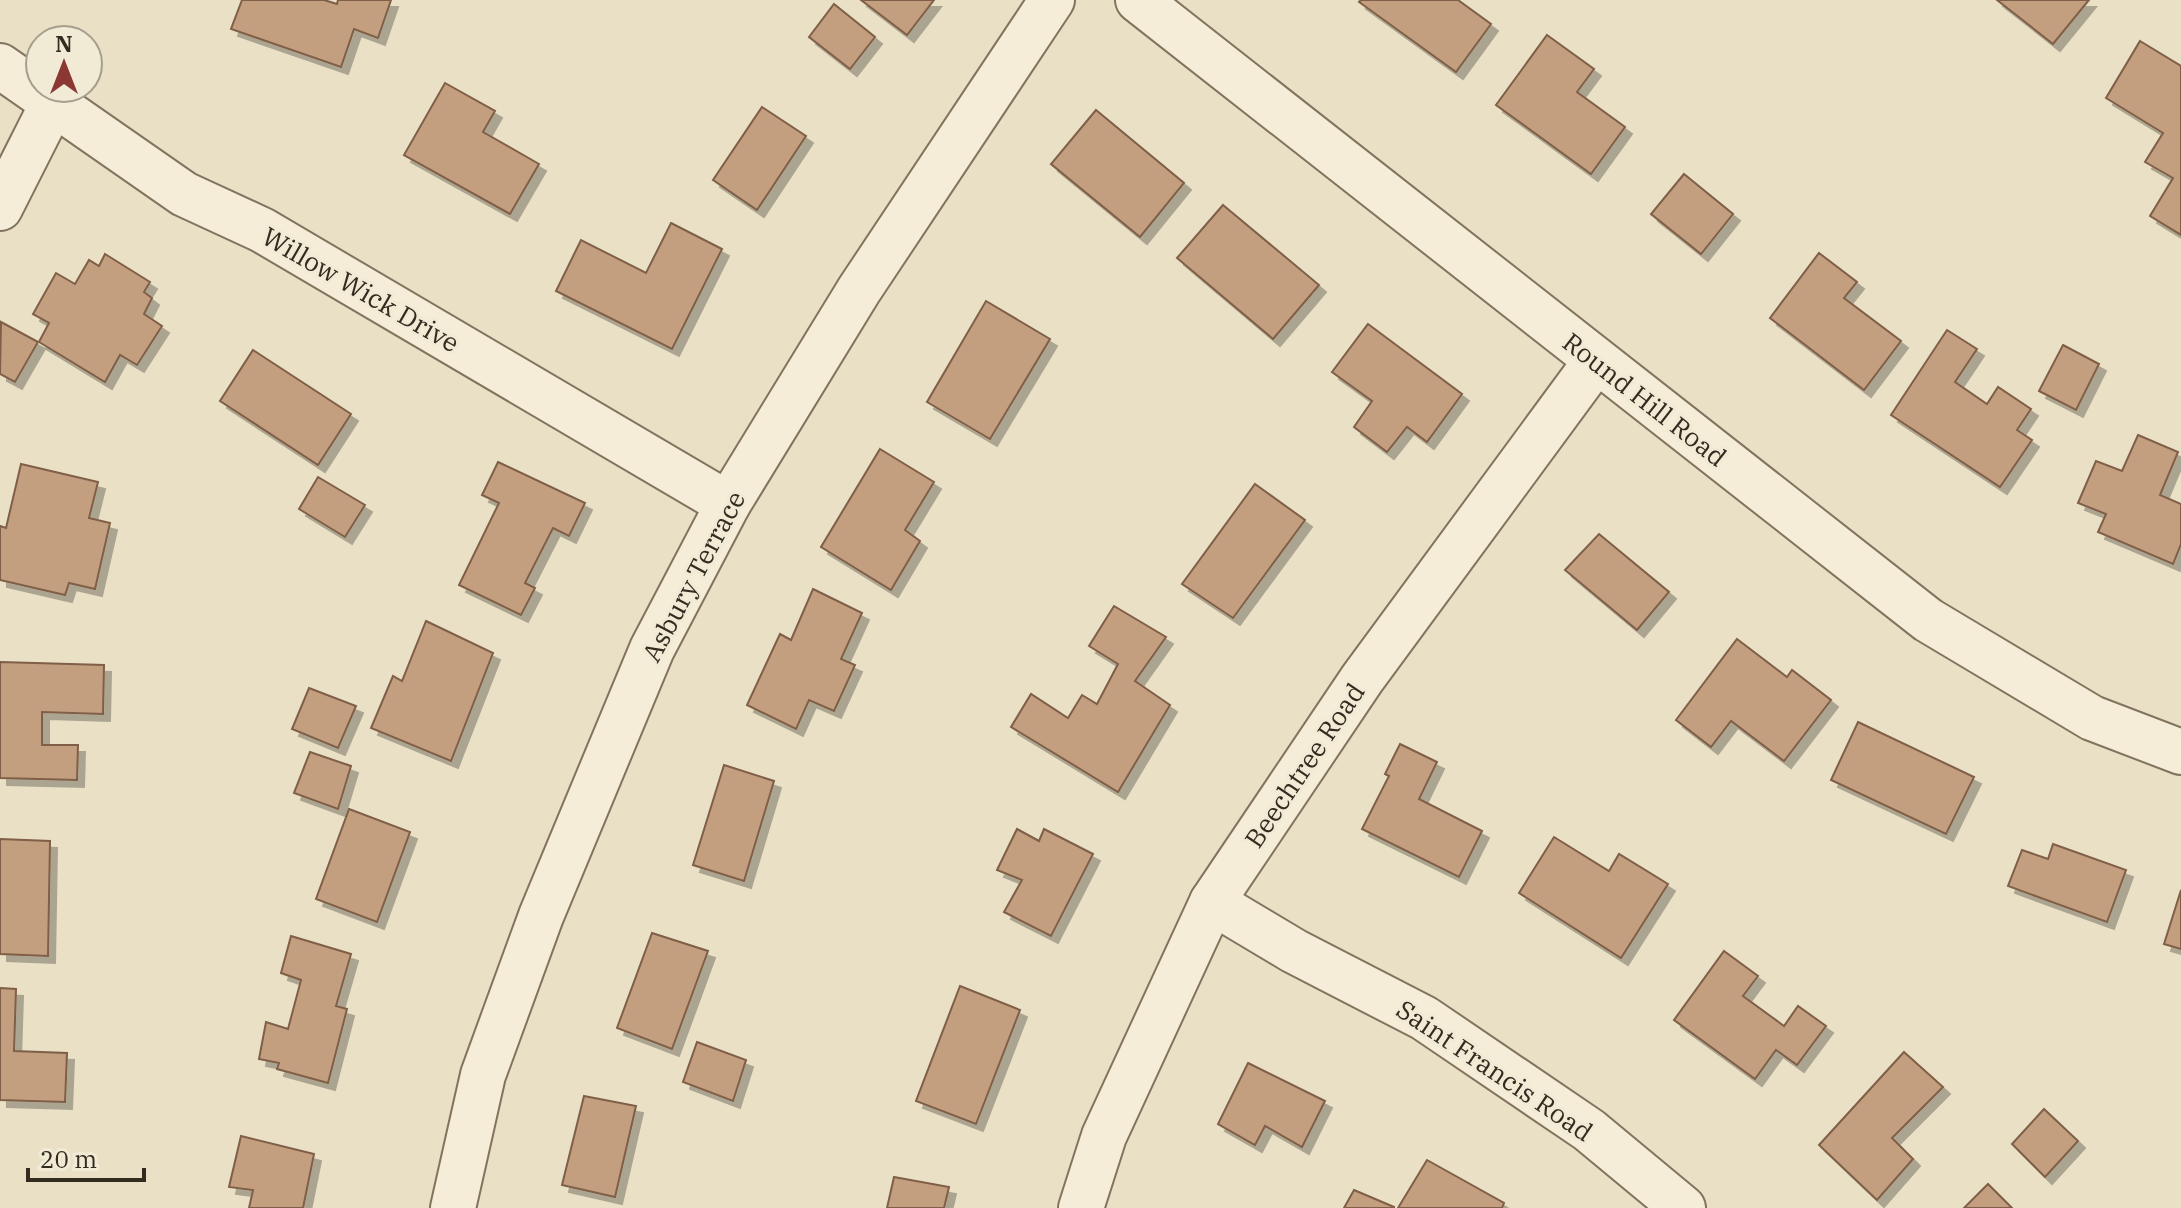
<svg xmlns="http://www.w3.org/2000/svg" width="2181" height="1208" viewBox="0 0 2181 1208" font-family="'IBM Plex Serif',serif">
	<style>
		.building { fill: #c39f80; stroke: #7f5f46; stroke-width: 2; filter: url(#shadow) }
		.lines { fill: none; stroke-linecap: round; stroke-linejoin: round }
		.minor-casing { stroke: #82735e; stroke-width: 48 }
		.minor { stroke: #f5edd8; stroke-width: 44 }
		.labels { text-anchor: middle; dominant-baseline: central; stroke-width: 6; stroke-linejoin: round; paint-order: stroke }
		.street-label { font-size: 26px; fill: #342b20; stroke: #f1ead5 }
	</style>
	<defs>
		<filter id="shadow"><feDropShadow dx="7" dy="7" stdDeviation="0" flood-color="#0004"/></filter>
	</defs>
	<rect width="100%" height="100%" fill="#e9e0c6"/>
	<g class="building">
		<path d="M 242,0 L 324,0 L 337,4 L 338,0 L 391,0 L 378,38 L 354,29 L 341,67 L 231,29 Z"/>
		<path d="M 861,0 L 934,0 L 907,35 Z"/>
		<path d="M 1361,0 L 1458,0 L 1491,24 L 1456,72 L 1359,2 Z"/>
		<path d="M 1997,0 L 2089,0 L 2053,44 Z"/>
		<path d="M 834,4 L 875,37 L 850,69 L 809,37 Z"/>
		<path d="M 1547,35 L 1594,69 L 1577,92 L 1625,127 L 1591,174 L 1496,105 Z"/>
		<path d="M 2140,41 L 2181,66 L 2181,235 L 2150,216 L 2173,178 L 2145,162 L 2163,133 L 2106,98 Z"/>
		<path d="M 445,83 L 495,111 L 483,132 L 539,164 L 510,214 L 404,155 Z"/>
		<path d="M 762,107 L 806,136 L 757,210 L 713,180 Z"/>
		<path d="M 1096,110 L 1184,183 L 1140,237 L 1051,164 Z"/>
		<path d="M 1684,174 L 1733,214 L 1701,254 L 1651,214 Z"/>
		<path d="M 1223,205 L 1319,285 L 1273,339 L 1177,258 Z"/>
		<path d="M 671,223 L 722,249 L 672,349 L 556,291 L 581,240 L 646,273 Z"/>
		<path d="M 1819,253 L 1857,282 L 1844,298 L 1901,341 L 1864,390 L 1770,318 Z"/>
		<path d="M 105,254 L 150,282 L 144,292 L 152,298 L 144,314 L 162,326 L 137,365 L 120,355 L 105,382 L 39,342 L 49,323 L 33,314 L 56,273 L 75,284 L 89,260 L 99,266 Z"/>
		<path d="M 986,301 L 1050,339 L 990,439 L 927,402 Z"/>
		<path d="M 1,322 L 38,342 L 15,382 L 0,374 Z"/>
		<path d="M 1368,324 L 1462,394 L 1427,442 L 1407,427 L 1387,452 L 1354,427 L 1372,401 L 1332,372 Z"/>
		<path d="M 1947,330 L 1977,349 L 1955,382 L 1987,404 L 1998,387 L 2031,409 L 2017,430 L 2032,440 L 2000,487 L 1891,415 Z"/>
		<path d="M 2063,345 L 2099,364 L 2076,410 L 2039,391 Z"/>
		<path d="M 253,350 L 351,414 L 318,465 L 220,401 Z"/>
		<path d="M 2138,435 L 2178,452 L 2160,495 L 2181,504 L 2181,544 L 2173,564 L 2098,532 L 2106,514 L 2078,503 L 2096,461 L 2122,471 Z"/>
		<path d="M 880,449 L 934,482 L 905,530 L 920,541 L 891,590 L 821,547 Z"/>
		<path d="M 498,462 L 585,503 L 569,536 L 553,528 L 525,583 L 535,588 L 521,615 L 459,585 L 499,503 L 482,495 Z"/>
		<path d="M 21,464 L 98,482 L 89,518 L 110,523 L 95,589 L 69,583 L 65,595 L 0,580 L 0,526 L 6,528 Z"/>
		<path d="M 318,477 L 365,505 L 345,537 L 299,509 Z"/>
		<path d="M 1255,484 L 1305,520 L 1233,618 L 1182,584 Z"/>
		<path d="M 1599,534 L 1669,592 L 1637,630 L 1565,570 Z"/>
		<path d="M 813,589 L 862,613 L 841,659 L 855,665 L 834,711 L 809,700 L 796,729 L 747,705 L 780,634 L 791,640 Z"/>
		<path d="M 1114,606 L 1166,637 L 1135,681 L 1170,705 L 1118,792 L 1011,727 L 1031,694 L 1068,718 L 1082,695 L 1097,704 L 1118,664 L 1089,646 Z"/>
		<path d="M 426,621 L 493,653 L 451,761 L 371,728 L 393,676 L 402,681 Z"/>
		<path d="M 1737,639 L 1787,677 L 1792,670 L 1831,700 L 1784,761 L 1731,721 L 1711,747 L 1676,720 Z"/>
		<path d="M 0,662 L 104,665 L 103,714 L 42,712 L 42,745 L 78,745 L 77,780 L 0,778 Z"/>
		<path d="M 309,688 L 356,706 L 338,748 L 292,729 Z"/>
		<path d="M 1858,722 L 1974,777 L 1946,834 L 1831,780 Z"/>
		<path d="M 1400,744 L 1437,762 L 1419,799 L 1482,831 L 1459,877 L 1362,829 L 1389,776 L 1385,774 Z"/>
		<path d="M 310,752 L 351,766 L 338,809 L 294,793 Z"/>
		<path d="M 724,765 L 774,781 L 744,881 L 693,865 Z"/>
		<path d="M 349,809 L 410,832 L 377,922 L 316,899 Z"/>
		<path d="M 1017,829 L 1039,841 L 1044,829 L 1093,854 L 1051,936 L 1004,912 L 1022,880 L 997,870 Z"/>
		<path d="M 1554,837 L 1609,871 L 1619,854 L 1668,884 L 1621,958 L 1519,893 Z"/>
		<path d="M 0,839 L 50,841 L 48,956 L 0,954 Z"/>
		<path d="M 2053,844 L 2126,870 L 2107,922 L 2008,886 L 2022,850 L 2048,859 Z"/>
		<path d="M 2181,890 L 2181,949 L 2164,944 Z"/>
		<path d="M 652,933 L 708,951 L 672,1049 L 617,1028 Z"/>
		<path d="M 291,936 L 351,954 L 336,1006 L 347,1009 L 328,1083 L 277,1069 L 279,1063 L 259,1059 L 266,1022 L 288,1029 L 301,980 L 281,973 Z"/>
		<path d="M 1724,951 L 1758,976 L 1743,996 L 1784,1026 L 1798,1006 L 1826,1026 L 1797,1065 L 1776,1050 L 1755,1079 L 1674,1020 Z"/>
		<path d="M 960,986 L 1020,1010 L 976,1124 L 916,1101 Z"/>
		<path d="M 0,988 L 16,989 L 14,1051 L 67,1053 L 65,1102 L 0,1100 Z"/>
		<path d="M 697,1042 L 746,1060 L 733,1101 L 683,1082 Z"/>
		<path d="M 1904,1052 L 1943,1087 L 1892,1138 L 1913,1159 L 1877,1200 L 1819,1145 Z"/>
		<path d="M 1248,1063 L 1325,1101 L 1302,1147 L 1265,1126 L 1255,1145 L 1218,1124 Z"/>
		<path d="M 584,1096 L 636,1106 L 615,1197 L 562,1185 Z"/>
		<path d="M 2044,1109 L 2078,1141 L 2045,1177 L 2012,1144 Z"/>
		<path d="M 241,1136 L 314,1154 L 303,1208 L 249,1208 L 253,1190 L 229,1187 Z"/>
		<path d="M 1427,1160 L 1504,1203 L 1502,1208 L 1398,1208 Z"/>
		<path d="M 894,1177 L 949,1187 L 944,1208 L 887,1208 Z"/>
		<path d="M 1988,1184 L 2012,1208 L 1964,1208 Z"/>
		<path d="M 1354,1190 L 1394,1207 L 1394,1208 L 1344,1208 Z"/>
	</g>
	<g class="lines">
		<g class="minor-casing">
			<g id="minor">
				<path d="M 1138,0 L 1928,620 L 2092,718 L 2181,752"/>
				<path d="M 0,66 L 184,194 L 262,230 L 728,504"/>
				<path d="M 0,208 L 53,103"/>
				<path d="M 1212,902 L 1294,951 L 1424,1018 L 1589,1130 L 1683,1208"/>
				<path d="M 453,1208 L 483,1075 L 541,916 L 652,649 L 728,504 L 859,290 L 1052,0"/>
				<path d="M 1081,1208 L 1104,1136 L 1212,902 L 1362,679 L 1596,361"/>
			</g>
		</g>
		<use href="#minor" class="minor"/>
	</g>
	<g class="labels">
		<g class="street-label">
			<text transform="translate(361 289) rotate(30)">Willow Wick Drive</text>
			<text transform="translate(1645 399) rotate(38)">Round Hill Road</text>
			<text transform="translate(693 576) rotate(-62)">Asbury Terrace</text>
			<text transform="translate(1304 765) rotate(-56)">Beechtree Road</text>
			<text transform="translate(1495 1070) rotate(34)">Saint Francis Road</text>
		</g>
	</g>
	<g transform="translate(64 64)"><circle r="38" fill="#f1ead5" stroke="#a59e8d" stroke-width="2"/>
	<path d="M0-6L14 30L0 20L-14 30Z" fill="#8b3734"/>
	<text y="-12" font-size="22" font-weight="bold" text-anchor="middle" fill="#342b20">N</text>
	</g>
	<path d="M28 1168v12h116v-12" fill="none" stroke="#342b20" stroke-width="4"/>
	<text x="40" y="1168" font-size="24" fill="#342b20" stroke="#f1ead5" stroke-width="6" paint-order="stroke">20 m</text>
</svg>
